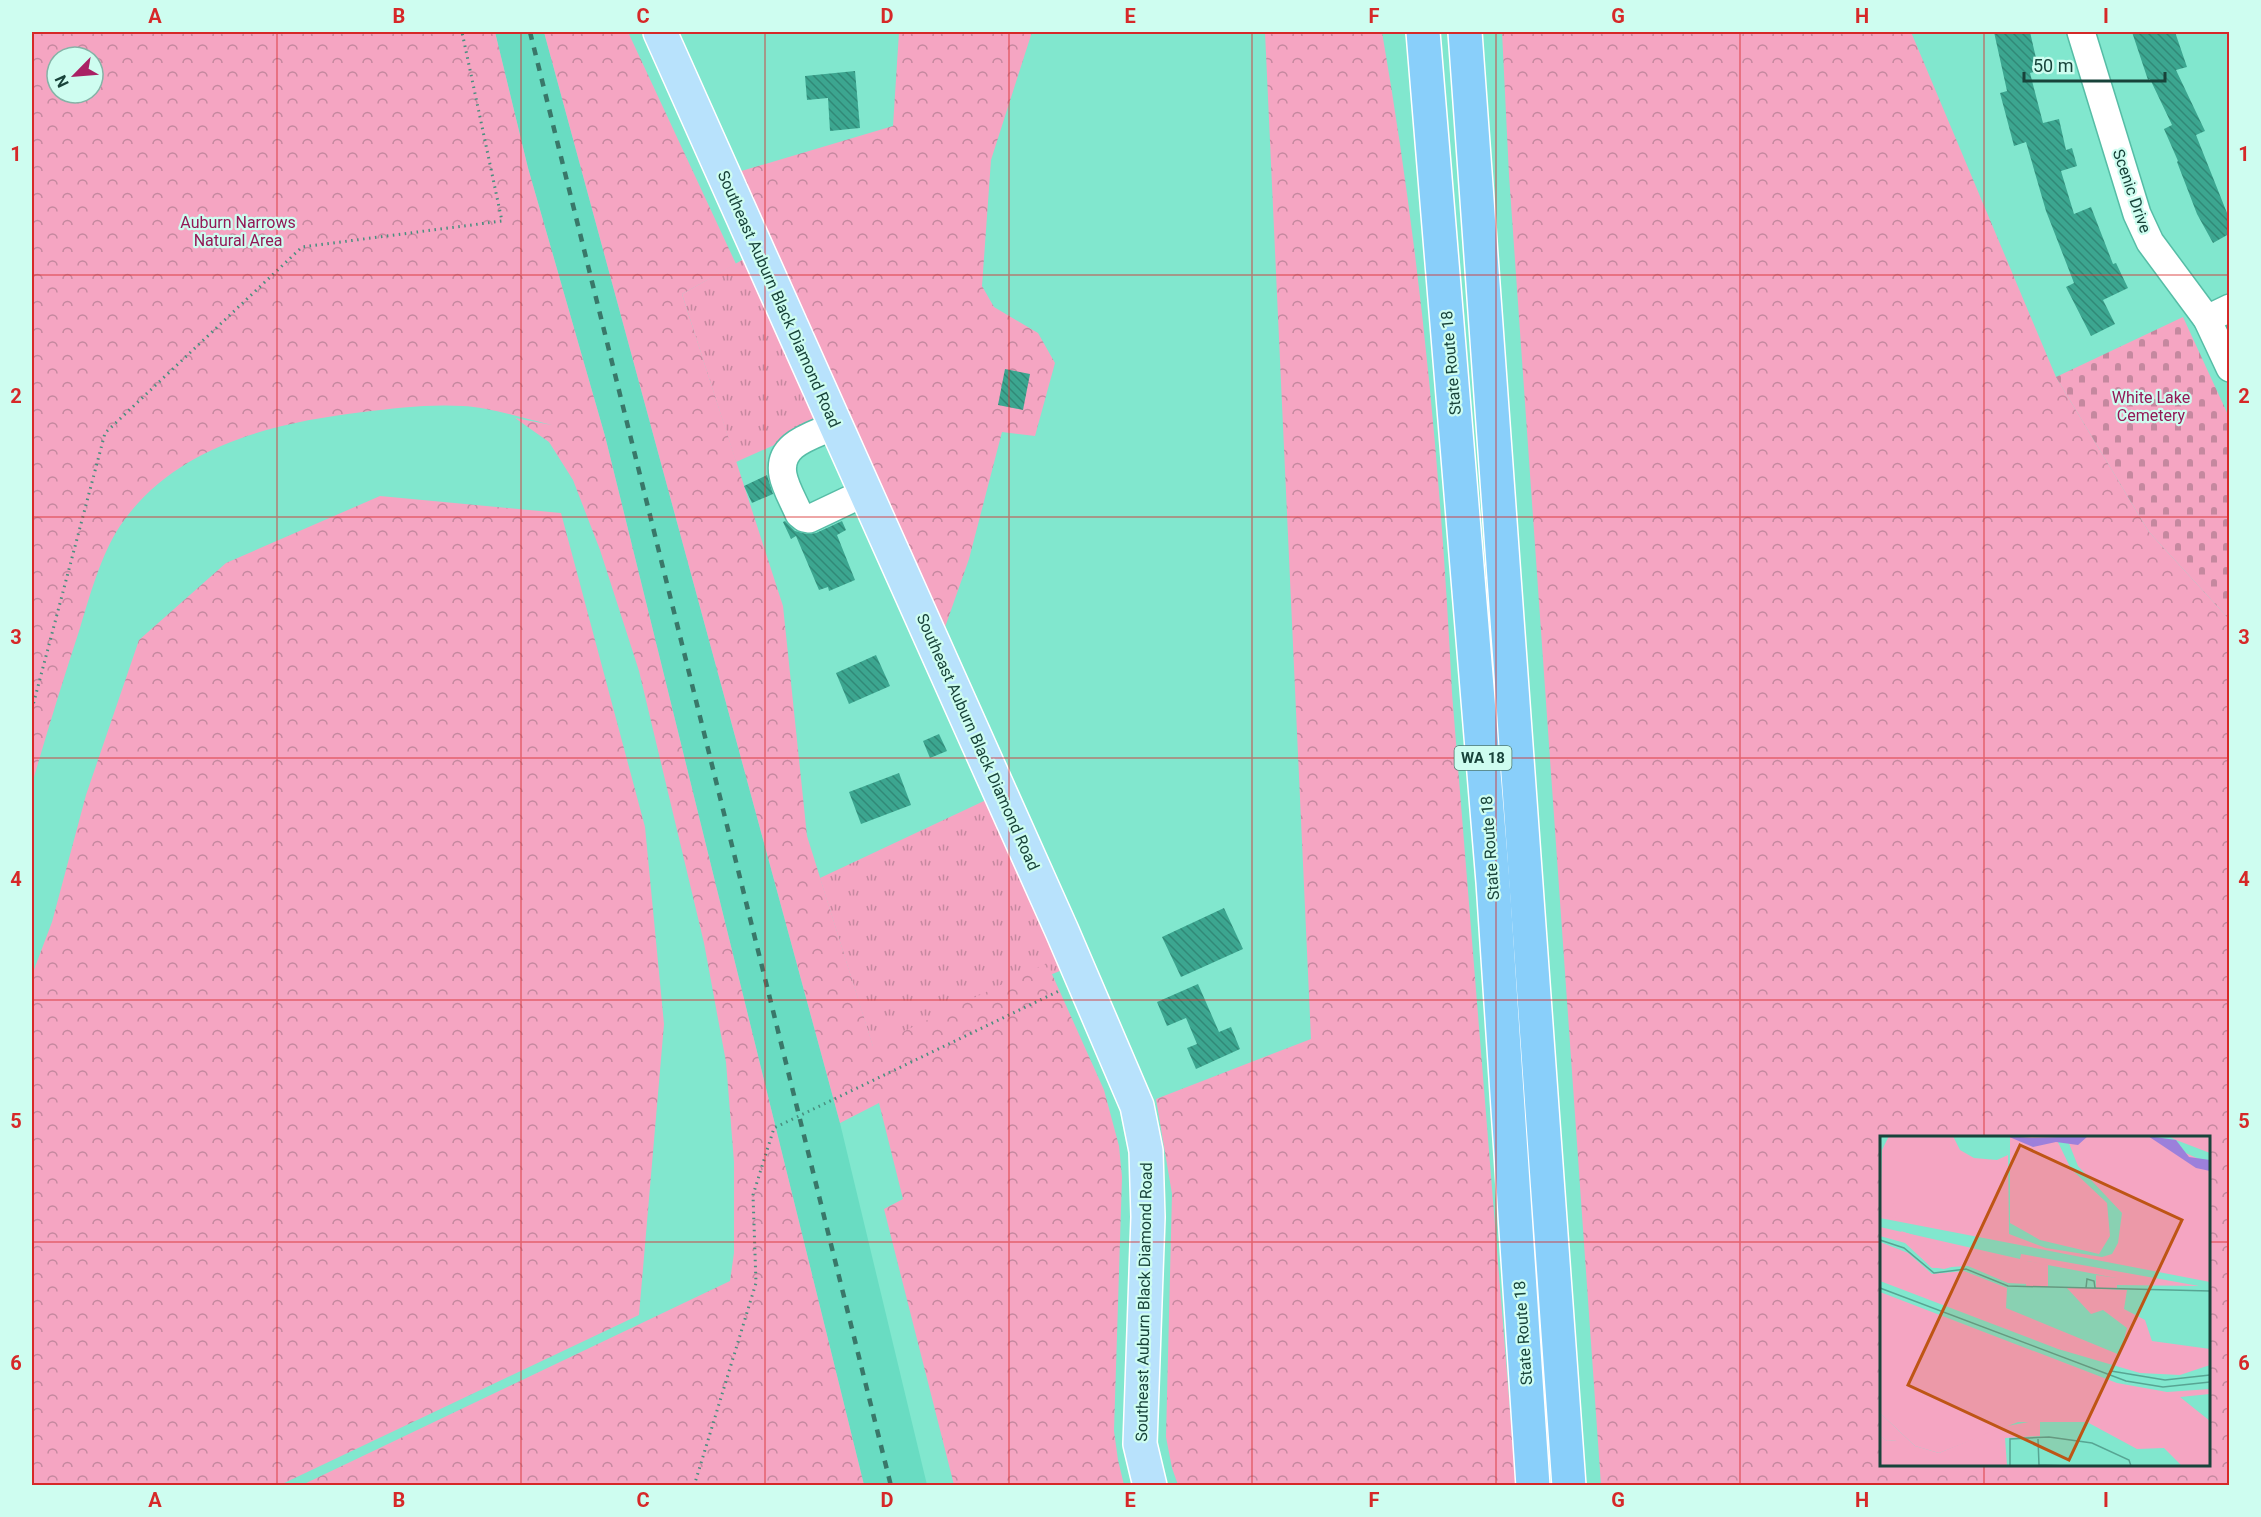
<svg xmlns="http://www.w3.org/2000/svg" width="2261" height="1517" viewBox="0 0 2261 1517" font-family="Roboto,sans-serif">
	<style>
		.built { fill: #69dcc2 }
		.grass { fill: url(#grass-tufts) }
		.forest { fill: url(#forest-crowns); fill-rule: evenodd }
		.cemetery { fill: url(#cemetery-stones) }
		.building { fill: url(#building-back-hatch) }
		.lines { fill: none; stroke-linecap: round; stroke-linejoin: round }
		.minor-casing { stroke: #56bda6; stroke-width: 30 }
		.major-casing { stroke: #fff; stroke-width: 36 }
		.highway-casing { stroke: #fff; stroke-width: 36 }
		.path { stroke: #488e7e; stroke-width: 3; stroke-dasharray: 1.5 4.5; stroke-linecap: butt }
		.minor { stroke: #fff; stroke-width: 27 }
		.major { stroke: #b8e2fc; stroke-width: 33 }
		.highway { stroke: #89cffa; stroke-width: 33 }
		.rail { stroke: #397769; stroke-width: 4.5; stroke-dasharray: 8 8; stroke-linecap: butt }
		.grid { fill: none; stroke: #d62828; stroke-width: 1.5; stroke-opacity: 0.55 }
		.labels { text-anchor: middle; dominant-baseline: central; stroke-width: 4.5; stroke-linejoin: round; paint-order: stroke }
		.shield { fill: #cefdf0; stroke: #4f7b71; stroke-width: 1.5 }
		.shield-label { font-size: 15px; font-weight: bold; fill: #18433a }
		.street-label { font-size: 16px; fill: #18433a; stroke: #cefdf0 }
		.park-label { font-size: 16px; fill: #931856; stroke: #cefdf0 }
		.inset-road { fill: none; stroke: #57a593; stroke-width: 1.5 }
		.view { fill: #be5515; fill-opacity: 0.15; stroke: #be5515; stroke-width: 3 }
		.inset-edge { fill: none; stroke: #18433a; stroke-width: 3 }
		.neatline { fill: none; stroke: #d62828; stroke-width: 2 }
		.grid-label { font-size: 20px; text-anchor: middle; font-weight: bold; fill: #d62828 }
	</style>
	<defs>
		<pattern id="grass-tufts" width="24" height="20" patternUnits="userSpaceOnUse" patternTransform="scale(1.5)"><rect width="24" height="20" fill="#f5a5c2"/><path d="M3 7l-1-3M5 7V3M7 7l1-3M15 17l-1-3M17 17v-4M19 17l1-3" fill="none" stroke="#c5889f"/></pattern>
		<pattern id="forest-crowns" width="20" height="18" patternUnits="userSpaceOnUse" patternTransform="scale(1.5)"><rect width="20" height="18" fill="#f5a5c2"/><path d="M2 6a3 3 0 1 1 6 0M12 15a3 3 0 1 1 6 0" fill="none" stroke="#c5889f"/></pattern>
		<pattern id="cemetery-stones" width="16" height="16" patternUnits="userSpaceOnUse" patternTransform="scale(1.5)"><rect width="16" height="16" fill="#f5a5c2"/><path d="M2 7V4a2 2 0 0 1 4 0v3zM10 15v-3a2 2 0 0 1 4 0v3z" fill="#c5889f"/></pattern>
		<pattern id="building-back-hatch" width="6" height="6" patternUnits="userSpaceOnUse" patternTransform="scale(1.5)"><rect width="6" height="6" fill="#3ca690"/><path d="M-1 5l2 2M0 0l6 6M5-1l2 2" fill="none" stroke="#318977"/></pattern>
	</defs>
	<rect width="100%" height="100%" fill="#81e7ce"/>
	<path class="built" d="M 495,32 L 544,32 L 840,1123 L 927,1485 L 864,1485 L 605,436 L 528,168 Z"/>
	<g class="grass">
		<path d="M 758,251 L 833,419 L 736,462 L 682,294 Z"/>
		<path d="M 1001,793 L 1077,964 L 873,1047 L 820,878 Z"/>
	</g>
	<g class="forest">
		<path d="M 32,32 L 495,32 L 528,168 L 605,436 L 864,1485 L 302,1485 L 730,1281 L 734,1253 L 734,1162 L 726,1062 L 704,943 L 639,671 L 600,550 L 573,480 L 549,442 L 515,418 L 552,425 C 526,419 488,407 463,406 C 429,404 396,408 363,412 C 272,423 174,446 120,526 C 101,555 90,595 80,628 C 63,680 47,732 32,784 ZM 57,57 L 93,57 L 93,93 L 57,93 Z"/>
		<path d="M 544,32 L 628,32 L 736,264 L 682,294 L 783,606 L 807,836 L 873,1046 L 1047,963 L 1104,1090 L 1119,1146 L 1122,1177 L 1114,1431 L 1118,1460 L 1124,1485 L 954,1485 L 884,1209 L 903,1199 L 879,1103 L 840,1123 Z"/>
		<path d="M 899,32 L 1032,32 L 991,160 L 982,286 L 994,307 L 1038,333 L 1055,363 L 1035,436 L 1002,432 L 969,559 L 937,650 L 738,172 L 893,126 Z"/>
		<path d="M 1265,32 L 1382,32 C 1420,251 1441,471 1452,693 L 1516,1485 L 1178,1485 L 1172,1468 L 1166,1437 L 1172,1194 L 1156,1099 L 1311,1039 Z"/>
		<path d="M 1502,32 L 1911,32 L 2056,377 L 2149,532 L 2229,619 L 2229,1485 L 1601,1485 L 1509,175 ZM 1882,1138 L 2208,1138 L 2208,1464 L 1882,1464 Z"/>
		<path d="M 380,496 L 561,513 L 645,827 L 664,1024 L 639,1315 L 280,1485 L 32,1485 L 32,975 L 52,922 L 86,795 L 139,640 L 226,563 Z"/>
	</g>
	<path class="cemetery" d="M 2183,317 L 2229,417 L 2229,619 L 2149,532 L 2056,377 Z"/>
	<g class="building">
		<path d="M 1994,32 L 2030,32 L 2039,71 L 2030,73 L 2043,123 L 2059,119 L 2066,150 L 2072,148 L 2077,166 L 2061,171 L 2074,214 L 2091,207 L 2113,264 L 2116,263 L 2128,288 L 2103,300 L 2115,324 L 2091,336 L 2066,287 L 2074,283 L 2046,211 L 2026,142 L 2014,146 L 2000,93 L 2007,91 Z"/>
		<path d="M 2132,32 L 2175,32 L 2187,67 L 2176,70 L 2205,131 L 2196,135 L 2229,218 L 2229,234 L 2213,243 L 2197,214 L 2177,162 L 2178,161 L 2164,129 L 2172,125 L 2150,79 L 2148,80 Z"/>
		<path d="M 855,71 L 860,128 L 830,131 L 828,98 L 807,100 L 805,76 Z"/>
		<path d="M 1005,369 L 1030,374 L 1023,410 L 998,405 Z"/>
		<path d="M 767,475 L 773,494 L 752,503 L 744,486 Z"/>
		<path d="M 785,521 L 795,531 L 807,534 L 816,533 L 842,521 L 846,530 L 837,535 L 855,580 L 829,591 L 828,587 L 819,590 L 796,536 L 791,539 L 783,522 Z"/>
		<path d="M 876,655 L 890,686 L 849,704 L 836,673 Z"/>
		<path d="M 939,734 L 947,751 L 930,758 L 923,741 Z"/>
		<path d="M 899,773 L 911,805 L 861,824 L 849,792 Z"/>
		<path d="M 1224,908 L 1243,949 L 1181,977 L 1162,937 Z"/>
		<path d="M 1198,984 L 1219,1032 L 1231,1027 L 1240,1049 L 1196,1069 L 1187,1048 L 1197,1044 L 1186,1018 L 1167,1026 L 1157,1002 Z"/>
	</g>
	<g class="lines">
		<g class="minor-casing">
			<g id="minor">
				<path d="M 2081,32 L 2137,214 L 2150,242 L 2207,319 L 2230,368"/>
				<path d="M 2207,319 L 2230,308"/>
				<path d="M 836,425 C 813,436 777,443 783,475 C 785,487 794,502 799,514 L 804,518 L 809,519 L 866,492"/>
			</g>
		</g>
		<g class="major-casing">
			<path id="major" d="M 660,32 L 1062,931 L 1137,1106 L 1146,1151 L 1148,1217 L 1140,1444 L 1150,1486"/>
		</g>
		<g class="highway-casing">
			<g id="highway">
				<path d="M 1423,32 L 1493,882 L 1533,1486"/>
				<path d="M 1465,32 L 1569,1486"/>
			</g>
		</g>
		<g class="path">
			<path d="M 32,709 L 105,433 L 302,247 L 502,221 L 462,32"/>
			<path d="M 694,1486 L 756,1283 L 753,1195 L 774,1128 L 1061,990"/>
		</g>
		<use href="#minor" class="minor"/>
		<use href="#major" class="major"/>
		<use href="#highway" class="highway"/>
		<path class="rail" d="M 530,32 L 891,1486"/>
	</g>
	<path class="grid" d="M 277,32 L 277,1486M 521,32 L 521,1486M 765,32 L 765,1486M 1009,32 L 1009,1486M 1252,32 L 1252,1486M 1496,32 L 1496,1486M 1740,32 L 1740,1486M 1984,32 L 1984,1138M 32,275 L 2230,275M 32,517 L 2230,517M 32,758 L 2230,758M 32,1000 L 2230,1000M 32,1242 L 1882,1242M 2208,1242 L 2230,1242M 1984,1464 L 1984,1486"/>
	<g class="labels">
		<rect class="shield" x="1454.5" y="746" width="57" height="24" rx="4.5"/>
		<g class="shield-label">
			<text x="1483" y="758">WA 18</text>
		</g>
		<g class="street-label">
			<text transform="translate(2132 191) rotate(71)">Scenic Drive</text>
			<text transform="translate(779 299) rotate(66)">Southeast Auburn Black Diamond Road</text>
			<text transform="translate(1451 363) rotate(-95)">State Route 18</text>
			<text transform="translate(978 742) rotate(66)">Southeast Auburn Black Diamond Road</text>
			<text transform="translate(1490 848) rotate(-94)">State Route 18</text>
			<text transform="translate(1144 1302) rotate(-89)">Southeast Auburn Black Diamond Road</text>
			<text transform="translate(1523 1333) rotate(-94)">State Route 18</text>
		</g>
		<g class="park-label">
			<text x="238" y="222">Auburn Narrows<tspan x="238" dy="18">Natural Area</tspan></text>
			<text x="2151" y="397">White Lake<tspan x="2151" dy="18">Cemetery</tspan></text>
		</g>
	</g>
	<g transform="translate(1880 1136)">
		<rect width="330" height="330" fill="#81e7ce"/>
		<path d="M 147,125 L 168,128 L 168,151 L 146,151 ZM 216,139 L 237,142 L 237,152 L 216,152 ZM 0,277 L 35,310 L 59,317 L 59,330 L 17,330 L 17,304 L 7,305 L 0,300 Z" fill="#f5a5c2"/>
		<path d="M 9,0 L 73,0 L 80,14 L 94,22 L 117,24 L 128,19 L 129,98 L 166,112 L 222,121 L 232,118 L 238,107 L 242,77 L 198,30 L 186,0 L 268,0 L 330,28 L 330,146 L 0,82 L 2,14 ZM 130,0 L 175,0 L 191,33 L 227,67 L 230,100 L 219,118 L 160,104 L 130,87 ZM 288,0 L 330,0 L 330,17 L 296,4 ZM 0,91 L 140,123 L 141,118 L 319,150 L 237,149 L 236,142 L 147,125 L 147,148 L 128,147 L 88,130 L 52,132 L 25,107 L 0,100 ZM 0,106 L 28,117 L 52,138 L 84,135 L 127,152 L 126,172 L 240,219 L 247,192 L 223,174 L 211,178 L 186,151 L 247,154 L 244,173 L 265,184 L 272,205 L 330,213 L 330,229 L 300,239 L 260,237 L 178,213 L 0,145 ZM 0,156 L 237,247 L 287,256 L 330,253 L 330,258 L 300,261 L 330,285 L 330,330 L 302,330 L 284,312 L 257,313 L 207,286 L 138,286 L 59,317 L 35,310 L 0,277 ZM 0,300 L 7,305 L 17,304 L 17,330 L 0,330 Z" fill="#f5a5c2"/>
		<path d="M 9,61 L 20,77 L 16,82 L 7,80 L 1,68 ZM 21,95 L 36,100 L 51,125 L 72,121 L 79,129 L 64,133 L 51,131 Z" fill="#f5a5c2"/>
		<path d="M 160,284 L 160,300 L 125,302 L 127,330 L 59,330 L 59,317 L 122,291 Z" fill="#f5a5c2"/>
		<path d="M 127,0 L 152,2 L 208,0 L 198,9 L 176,6 L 153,11 ZM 268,0 L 296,4 L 309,21 L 330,24 L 330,35 L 316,32 Z" fill="#9c80db"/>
		<path class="inset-road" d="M 0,104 L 24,112 L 54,137 L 86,133 L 128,150 L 330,155M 0,152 L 246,245 L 283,251 L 330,246M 206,152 L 207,143 L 214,145 L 215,152M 231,235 L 285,244 L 330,239M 158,303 L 159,329M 159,329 L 187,330M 130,330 L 130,303 L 169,301 L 212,307 L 249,324 L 251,330"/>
		<path class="view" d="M 140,9 L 302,84 L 189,324 L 28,249 Z"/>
		<rect width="330" height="330" class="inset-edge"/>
	</g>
	<rect width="2261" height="1517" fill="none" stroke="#cefdf0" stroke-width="66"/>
	<g transform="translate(75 75) rotate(245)"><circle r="28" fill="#cefdf0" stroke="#85b3a7" stroke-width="1.5"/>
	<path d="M0-4.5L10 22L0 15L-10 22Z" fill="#aa2064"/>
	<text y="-9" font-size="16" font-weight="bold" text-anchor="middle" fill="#18433a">N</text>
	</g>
	<path d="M2024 72v9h141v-9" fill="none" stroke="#18433a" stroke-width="3"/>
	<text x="2033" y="72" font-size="18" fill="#18433a" stroke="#cefdf0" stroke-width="4.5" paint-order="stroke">50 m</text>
	<rect x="33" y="33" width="2195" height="1451" class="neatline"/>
	<g class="grid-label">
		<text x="155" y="23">A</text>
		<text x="399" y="23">B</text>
		<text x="643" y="23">C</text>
		<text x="887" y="23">D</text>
		<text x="1130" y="23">E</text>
		<text x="1374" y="23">F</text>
		<text x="1618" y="23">G</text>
		<text x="1862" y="23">H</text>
		<text x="2106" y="23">I</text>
		<text x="16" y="161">1</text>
		<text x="2244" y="161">1</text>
		<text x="16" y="403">2</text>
		<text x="2244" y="403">2</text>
		<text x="16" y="644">3</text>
		<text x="2244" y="644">3</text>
		<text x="16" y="886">4</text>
		<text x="2244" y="886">4</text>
		<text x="16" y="1128">5</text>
		<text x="2244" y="1128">5</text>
		<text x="16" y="1370">6</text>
		<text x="2244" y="1370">6</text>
		<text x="155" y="1507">A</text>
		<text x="399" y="1507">B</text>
		<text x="643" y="1507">C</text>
		<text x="887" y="1507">D</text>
		<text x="1130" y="1507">E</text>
		<text x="1374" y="1507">F</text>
		<text x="1618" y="1507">G</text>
		<text x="1862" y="1507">H</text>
		<text x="2106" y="1507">I</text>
	</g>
</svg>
